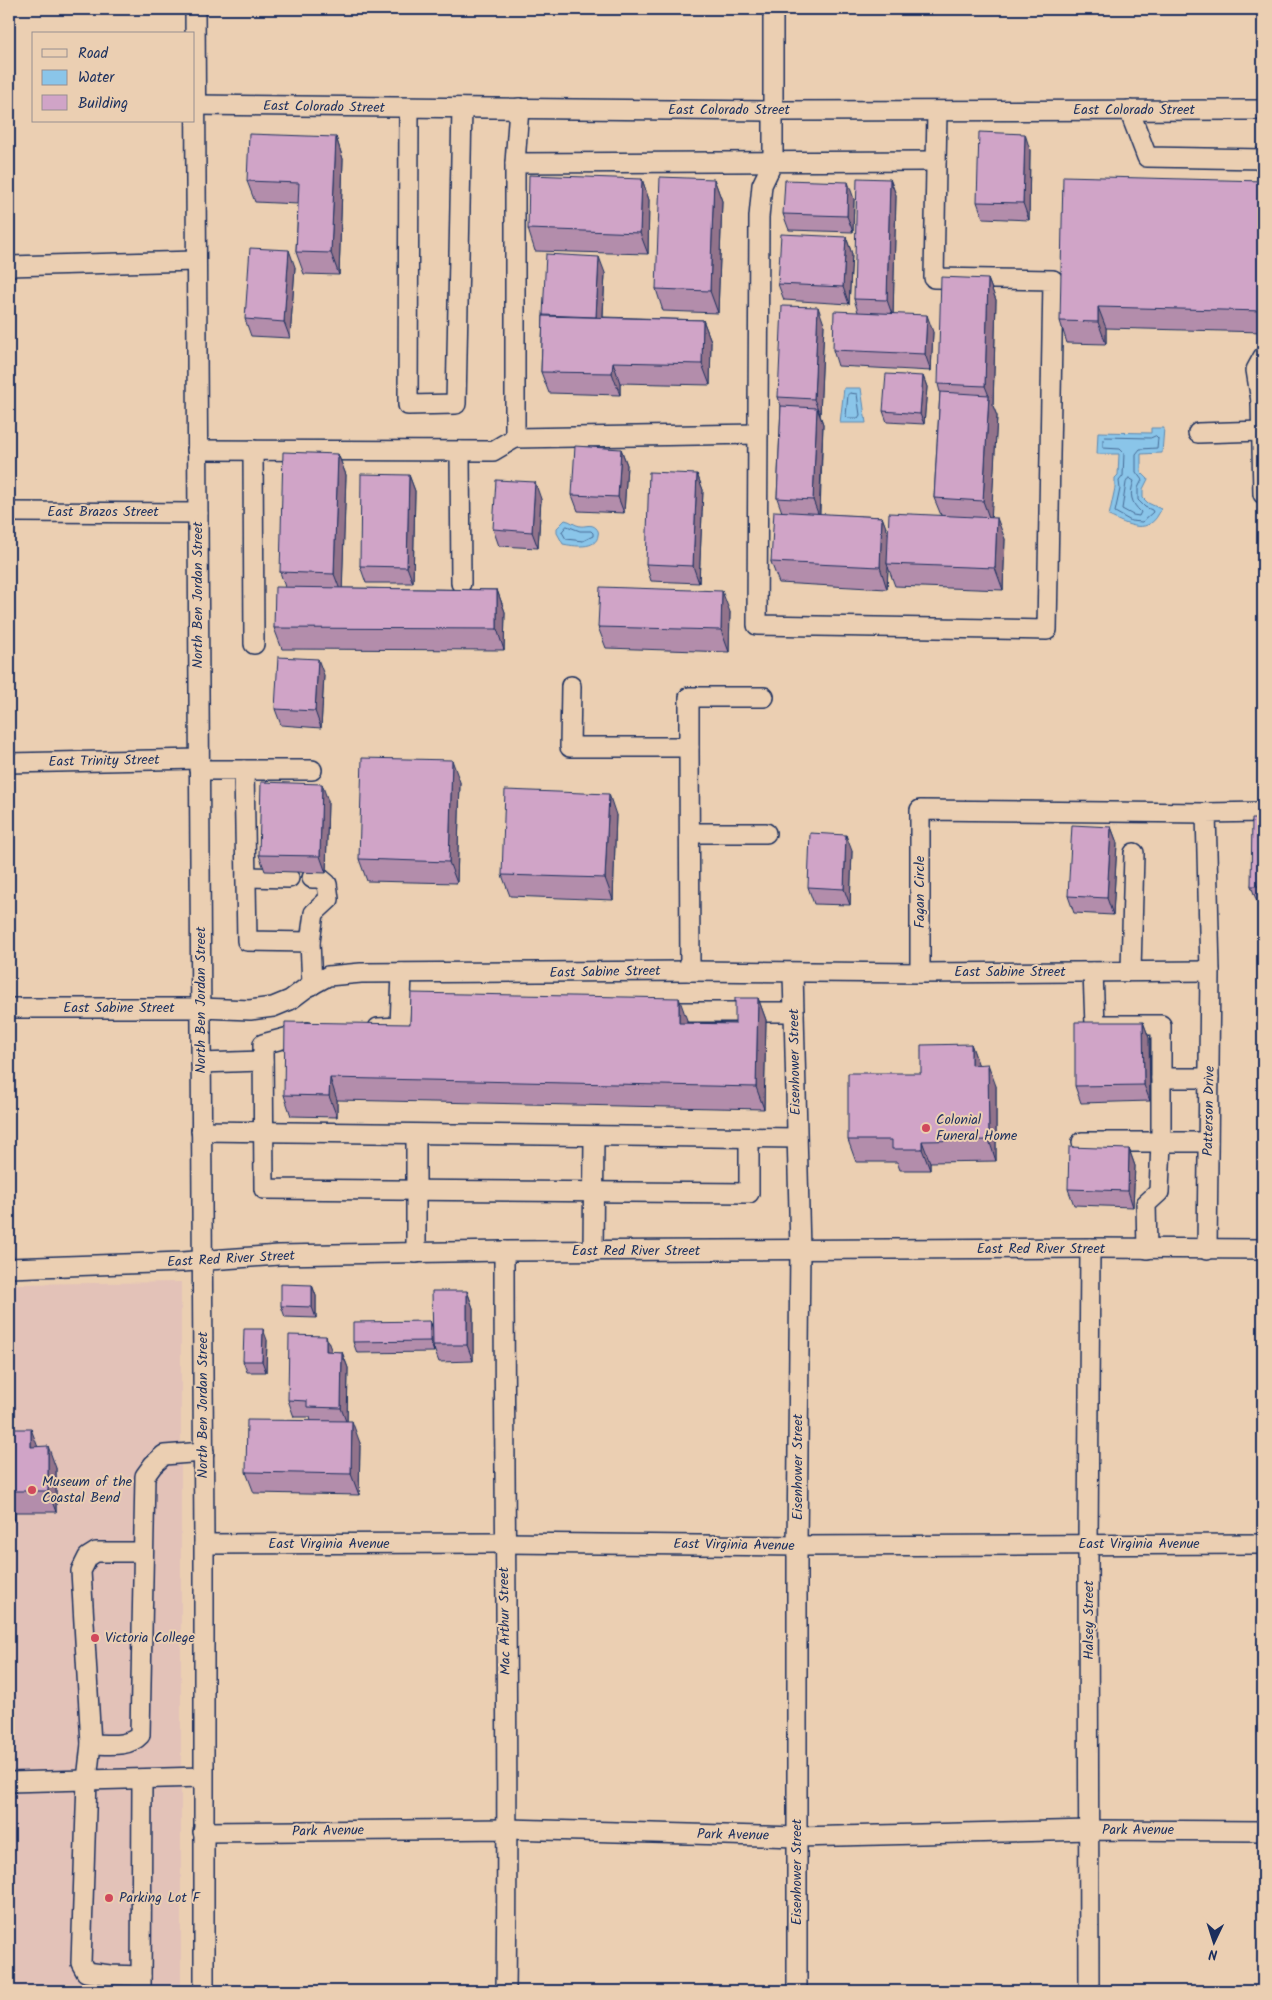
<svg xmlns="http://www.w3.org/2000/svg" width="1272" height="2000" viewBox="0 0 1272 2000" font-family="Kalam,sans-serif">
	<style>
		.built { fill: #e3c2b8 }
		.water { fill: #8ac5e9; stroke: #5e89b1 }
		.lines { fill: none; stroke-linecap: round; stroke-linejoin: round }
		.shore { stroke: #476b96; stroke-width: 1 }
		.minor-casing { stroke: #1b2f5e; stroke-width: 22 }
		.minor { stroke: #ebcfb2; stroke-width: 19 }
		.wall { fill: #b38dab; stroke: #1b2f5e }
		.shaded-wall { fill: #92738b; stroke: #1b2f5e }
		.building { fill: #d0a4c7; stroke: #1b2f5e }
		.poi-dot { fill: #d1495b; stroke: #ebcfb2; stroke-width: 2 }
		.labels { text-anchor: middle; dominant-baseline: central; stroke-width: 4; stroke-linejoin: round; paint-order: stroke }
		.street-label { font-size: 14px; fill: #1b2f5e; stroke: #ebcfb2 }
		.poi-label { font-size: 14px; fill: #1b2f5e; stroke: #ebcfb2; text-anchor: start }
	</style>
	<rect width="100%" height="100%" fill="#ebcfb2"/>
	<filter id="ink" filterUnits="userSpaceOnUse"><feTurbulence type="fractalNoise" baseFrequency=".02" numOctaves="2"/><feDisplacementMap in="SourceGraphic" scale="10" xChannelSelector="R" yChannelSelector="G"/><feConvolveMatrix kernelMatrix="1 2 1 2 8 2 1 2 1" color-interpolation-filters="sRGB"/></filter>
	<g filter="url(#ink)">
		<path class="built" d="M 181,1282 L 181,1991 L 9,1991 L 9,1284 Z"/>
		<g class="water">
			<path d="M 844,388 L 861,388 L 866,423 L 840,423 Z"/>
			<path d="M 1151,428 L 1164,428 L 1162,453 L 1141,454 L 1141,472 L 1148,479 L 1143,489 L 1143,498 L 1148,503 L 1161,509 C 1150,537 1128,525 1109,516 L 1115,488 L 1115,478 L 1118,475 L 1119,454 L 1097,454 L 1098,432 L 1151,433 Z"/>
			<path d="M 565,520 C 571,521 574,525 580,526 C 585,527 591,523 596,528 C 598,530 599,532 598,535 C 597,550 573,546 563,544 L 557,533 L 557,528 Z"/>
		</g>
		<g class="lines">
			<g class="shore">
				<path d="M 850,393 L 857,394 L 860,415 L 858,418 L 848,418 L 846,416 L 848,395 Z"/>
				<path d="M 1156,436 L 1158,438 L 1157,448 L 1140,449 L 1136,454 L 1136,472 L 1142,480 L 1138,488 L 1138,500 L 1145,507 L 1152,510 L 1153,512 L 1142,522 L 1131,521 L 1115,512 L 1120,489 L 1119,481 L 1123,476 L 1124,453 L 1120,449 L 1103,448 L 1103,439 L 1105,437 L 1150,438 Z"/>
				<path d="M 1129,478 L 1134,481 C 1129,494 1131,503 1141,512 L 1139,516 L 1133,515 L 1122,509 L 1126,483 Z"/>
				<path d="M 567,526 L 580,531 L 591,531 L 593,533 L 593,536 L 583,541 L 566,539 L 562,532 Z"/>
			</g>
			<g class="minor-casing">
				<g id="minor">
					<path d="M 195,9 L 204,1544 L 204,1991"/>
					<path d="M 773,9 L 773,162 L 762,185 L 759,217 L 757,625 L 1047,630 L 1053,280 L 934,278 L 937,111"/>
					<path d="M 195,105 L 774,111 L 1263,110"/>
					<path d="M 409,108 L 408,405 L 456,404 L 462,108"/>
					<path d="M 1129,110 L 1147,157 L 1263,159"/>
					<path d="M 515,163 L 519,108"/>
					<path d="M 9,266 L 195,261"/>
					<path d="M 1263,357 L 1256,370 L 1261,401 L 1263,401"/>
					<path d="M 1261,401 L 1263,494"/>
					<path d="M 1198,433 L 1262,431"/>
					<path d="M 758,434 L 515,438 L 515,163 L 936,161"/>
					<path d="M 197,450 L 493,451 L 515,438"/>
					<path d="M 253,450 L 254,644"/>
					<path d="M 460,451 L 461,583"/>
					<path d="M 9,512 L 198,513"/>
					<path d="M 571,686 L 570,747 L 689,747 L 690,971"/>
					<path d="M 689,747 L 689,697 L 764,697"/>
					<path d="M 9,763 L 199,759"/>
					<path d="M 199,770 L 312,770"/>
					<path d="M 244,770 L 247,941 L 310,942 L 312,985"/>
					<path d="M 691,833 L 766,833"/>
					<path d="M 246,877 L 289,878"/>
					<path d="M 310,942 L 314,913 L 329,899 L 327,884 L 320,878 L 312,878"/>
					<path d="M 1131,971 L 1134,853"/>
					<path d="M 1093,972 L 1095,1025 L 1161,1025 L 1161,1142 L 1208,1142"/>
					<path d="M 793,973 L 800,1250 L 797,1546 L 797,1991"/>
					<path d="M 920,973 L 920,810 L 1206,813"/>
					<path d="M 9,1008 L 201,1008 L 250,1010 L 273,1007 L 290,1000 L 306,988 L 328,976 L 361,973 L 690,971 L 920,973 L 1210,971"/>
					<path d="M 658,1012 L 794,1012"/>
					<path d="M 378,1028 L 400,1027 L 402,973"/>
					<path d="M 308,1032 L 263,1044 L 264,1189 L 749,1193 L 749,1139"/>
					<path d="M 201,1063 L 263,1061"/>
					<path d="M 1161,1078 L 1209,1078"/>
					<path d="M 201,1131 L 797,1138"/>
					<path d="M 416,1135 L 416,1253"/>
					<path d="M 1082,1142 L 1161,1142 L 1159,1192 L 1146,1204 L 1147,1249"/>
					<path d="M 1207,1250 L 1210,971 L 1206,813 L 1263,812"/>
					<path d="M 504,1251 C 504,1498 509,1745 506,1991"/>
					<path d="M 593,1251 L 594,1137"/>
					<path d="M 9,1268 L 182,1262 L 279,1255 L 504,1251 L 1090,1248 L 1263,1249"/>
					<path d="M 204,1544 L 504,1543 L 797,1546 L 1263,1544"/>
					<path d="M 91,1744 C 107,1744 128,1748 140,1735 L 145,1476 L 153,1465 L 164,1455 L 204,1452"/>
					<path d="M 9,1782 L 203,1777"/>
					<path d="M 203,1832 L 508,1829 L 797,1837 L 1090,1830 L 1263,1831"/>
					<path d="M 141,1976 L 110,1975 L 86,1972 L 81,1963 L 87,1780 L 91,1744 L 81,1571 L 88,1557 L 96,1552 L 143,1552"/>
					<path d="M 141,1991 L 142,1779"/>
					<path d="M 1089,1991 L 1088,1544 L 1090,1248"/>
				</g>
			</g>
			<use href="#minor" class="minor"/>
		</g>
		<g class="wall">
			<path d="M 336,137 L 343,159 L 339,275 L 304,274 L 296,252 L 298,204 L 255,202 L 247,181 Z"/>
			<path d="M 1030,150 L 1029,220 L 983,218 L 977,202 Z"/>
			<path d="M 642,179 L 649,200 L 648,254 L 535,251 L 528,229 Z"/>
			<path d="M 714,179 L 722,201 L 718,313 L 663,311 L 656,289 Z"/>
			<path d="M 890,179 L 896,195 L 893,314 L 933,332 L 931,371 L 838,366 L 833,350 L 858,312 L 854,299 Z"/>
			<path d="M 1263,181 L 1263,332 L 1106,328 L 1106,344 L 1067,343 L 1060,321 Z"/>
			<path d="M 854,199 L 853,232 L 789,230 L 783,214 Z"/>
			<path d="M 846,237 L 852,254 L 849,304 L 784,300 L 778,284 Z"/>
			<path d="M 295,267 L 290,338 L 251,336 L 245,319 Z"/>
			<path d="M 605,273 L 603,317 L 703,320 L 711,341 L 710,385 L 620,383 L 620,395 L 549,393 L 541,372 L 543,315 Z"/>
			<path d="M 988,279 L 996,300 L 993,406 L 997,416 L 991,517 L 1005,539 L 1003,590 L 895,586 L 888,567 L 887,589 L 779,583 L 771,562 L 782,512 L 777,498 L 781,406 L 778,397 L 824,324 L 820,415 L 823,424 L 820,514 L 882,517 L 888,535 L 941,515 L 934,498 L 940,392 L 938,384 Z"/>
			<path d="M 923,376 L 927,387 L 924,424 L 887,422 L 883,411 Z"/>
			<path d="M 621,449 L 627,465 L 624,513 L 578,511 L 572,495 Z"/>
			<path d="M 338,454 L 346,475 L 342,588 L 497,590 L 505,612 L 504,650 L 282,649 L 274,628 L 285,587 L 280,572 Z"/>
			<path d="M 697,474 L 703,490 L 699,583 L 651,581 L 646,564 Z"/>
			<path d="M 409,475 L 415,491 L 413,583 L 366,583 L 360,566 Z"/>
			<path d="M 541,499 L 538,548 L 499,546 L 493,529 Z"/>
			<path d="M 730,612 L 729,652 L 606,648 L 598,627 Z"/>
			<path d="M 324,675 L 321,728 L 281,725 L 275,709 Z"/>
			<path d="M 460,782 L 457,883 L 367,881 L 359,859 Z"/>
			<path d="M 328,801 L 326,873 L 265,871 L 259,855 Z"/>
			<path d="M 616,815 L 613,900 L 510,896 L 502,875 Z"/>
			<path d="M 1263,819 L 1263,902 L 1257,902 L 1251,886 Z"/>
			<path d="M 1111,827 L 1117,843 L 1113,915 L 1074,913 L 1068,896 Z"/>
			<path d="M 852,851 L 850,905 L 814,904 L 808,887 Z"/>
			<path d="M 758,998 L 766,1020 L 764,1109 L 337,1100 L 337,1117 L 291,1116 L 284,1095 L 410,1024 L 687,1020 L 687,1023 L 735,1024 Z"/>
			<path d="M 1143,1022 L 1149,1038 L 1150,1101 L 1081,1103 L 1075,1086 Z"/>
			<path d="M 971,1044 L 978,1064 L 996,1086 L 996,1161 L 930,1162 L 930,1170 L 900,1170 L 897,1162 L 856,1162 L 848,1140 L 921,1073 Z"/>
			<path d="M 1129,1149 L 1135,1166 L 1133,1207 L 1074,1205 L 1068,1189 Z"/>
			<path d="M 312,1285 L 316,1296 L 316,1318 L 285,1317 L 281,1306 Z"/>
			<path d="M 467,1291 L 473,1308 L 473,1361 L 439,1362 L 434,1349 L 434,1352 L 357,1353 L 353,1342 L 430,1321 L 433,1328 Z"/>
			<path d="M 267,1340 L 266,1372 L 247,1372 L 243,1361 Z"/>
			<path d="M 332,1352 L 342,1352 L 348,1368 L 347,1421 L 360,1443 L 359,1495 L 254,1493 L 246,1472 L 311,1421 L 310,1417 L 294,1417 L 288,1400 Z"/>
			<path d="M 9,1429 L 37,1447 L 56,1468 L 56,1512 L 15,1512 L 15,1521 L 9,1521 Z"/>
		</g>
		<g class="shaded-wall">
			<path d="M 1025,134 L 1030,150 L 1029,220 L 1023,203 Z"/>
			<path d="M 336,137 L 343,159 L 339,275 L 331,253 Z"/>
			<path d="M 642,179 L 649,200 L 648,254 L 640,233 Z"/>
			<path d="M 714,179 L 722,201 L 718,313 L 710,291 Z"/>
			<path d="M 890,179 L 896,195 L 893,317 L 887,300 Z"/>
			<path d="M 848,182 L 854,199 L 853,232 L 847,216 Z"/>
			<path d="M 846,237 L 852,254 L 849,304 L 843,287 Z"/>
			<path d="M 289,250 L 295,267 L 290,338 L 284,322 Z"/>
			<path d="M 599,257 L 605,273 L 602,333 L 596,317 Z"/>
			<path d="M 988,279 L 996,300 L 993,406 L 997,416 L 991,523 L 983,501 L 989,396 L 985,386 Z"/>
			<path d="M 818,307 L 824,324 L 820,415 L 814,399 Z"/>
			<path d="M 1098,307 L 1106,328 L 1106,344 L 1098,322 Z"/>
			<path d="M 927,315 L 933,332 L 931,371 L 925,354 Z"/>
			<path d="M 703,320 L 711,341 L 710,385 L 702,364 Z"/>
			<path d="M 613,362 L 620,383 L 620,395 L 612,373 Z"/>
			<path d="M 923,376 L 927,387 L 924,424 L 920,414 Z"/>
			<path d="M 817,408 L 823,424 L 819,516 L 813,500 Z"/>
			<path d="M 621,449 L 627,465 L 624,513 L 618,497 Z"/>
			<path d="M 338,454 L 346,475 L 342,595 L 334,574 Z"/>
			<path d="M 697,474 L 703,490 L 699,583 L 693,566 Z"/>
			<path d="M 409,475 L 415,491 L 413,583 L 407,567 Z"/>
			<path d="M 535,482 L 541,499 L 538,548 L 532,532 Z"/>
			<path d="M 882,517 L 890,538 L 887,564 L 888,567 L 887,589 L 880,567 Z"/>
			<path d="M 997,518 L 1005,539 L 1003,590 L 995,568 Z"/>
			<path d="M 497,590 L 505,612 L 504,650 L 497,629 Z"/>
			<path d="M 722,591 L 730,612 L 729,652 L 721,630 Z"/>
			<path d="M 318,659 L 324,675 L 321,728 L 315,711 Z"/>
			<path d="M 452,760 L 460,782 L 457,883 L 449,862 Z"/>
			<path d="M 322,784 L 328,801 L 326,873 L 320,856 Z"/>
			<path d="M 609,794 L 616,815 L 613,900 L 605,878 Z"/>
			<path d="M 1111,827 L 1117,843 L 1113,915 L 1107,898 Z"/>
			<path d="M 846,835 L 852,851 L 850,905 L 844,889 Z"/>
			<path d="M 679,998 L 687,1020 L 687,1044 L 679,1023 Z"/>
			<path d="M 758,998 L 766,1020 L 764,1109 L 756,1087 Z"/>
			<path d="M 1143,1022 L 1149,1038 L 1150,1101 L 1144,1085 Z"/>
			<path d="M 971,1044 L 979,1066 L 971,1065 Z"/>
			<path d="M 988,1064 L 996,1086 L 996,1161 L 989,1140 Z"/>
			<path d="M 330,1078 L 337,1100 L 337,1117 L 329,1096 Z"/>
			<path d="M 922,1141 L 930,1162 L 930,1170 L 922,1149 Z"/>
			<path d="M 1129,1149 L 1135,1166 L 1133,1207 L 1128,1191 Z"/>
			<path d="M 312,1285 L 316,1296 L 316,1318 L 312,1307 Z"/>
			<path d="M 467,1291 L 473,1308 L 473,1361 L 467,1345 Z"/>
			<path d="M 430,1321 L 434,1332 L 433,1345 L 434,1352 L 430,1341 Z"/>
			<path d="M 263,1329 L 267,1340 L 266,1372 L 262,1361 Z"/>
			<path d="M 326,1336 L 332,1352 L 326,1351 Z"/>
			<path d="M 342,1352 L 348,1368 L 347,1424 L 341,1408 Z"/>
			<path d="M 352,1421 L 360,1443 L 359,1495 L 351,1474 Z"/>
			<path d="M 31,1429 L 39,1450 L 31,1447 Z"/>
			<path d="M 48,1446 L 56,1468 L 56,1512 L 48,1491 Z"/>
			<path d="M 9,1496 L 15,1512 L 15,1521 L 9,1505 Z"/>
		</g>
		<g class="building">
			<path d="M 979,132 L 1025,134 L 1023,203 L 977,202 Z"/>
			<path d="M 249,134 L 336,137 L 331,253 L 296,252 L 299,183 L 247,181 Z"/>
			<path d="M 529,175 L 642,179 L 640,233 L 528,229 Z"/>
			<path d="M 1063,176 L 1263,181 L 1263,311 L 1098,307 L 1098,322 L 1060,321 Z"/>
			<path d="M 660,177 L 714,179 L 710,291 L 656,289 Z"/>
			<path d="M 857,178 L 890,179 L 887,300 L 854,299 Z"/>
			<path d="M 785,180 L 848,182 L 847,216 L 783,214 Z"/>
			<path d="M 781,234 L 846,237 L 843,287 L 778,284 Z"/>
			<path d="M 250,248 L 289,250 L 284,322 L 245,319 Z"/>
			<path d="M 546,254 L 599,257 L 596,317 L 543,315 Z"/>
			<path d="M 941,277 L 988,279 L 985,386 L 938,384 Z"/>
			<path d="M 782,306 L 818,307 L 814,399 L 778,397 Z"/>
			<path d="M 834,311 L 927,315 L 925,354 L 833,350 Z"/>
			<path d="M 543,316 L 703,320 L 702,364 L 613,362 L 612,373 L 541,372 Z"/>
			<path d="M 886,374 L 923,376 L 920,414 L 883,411 Z"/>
			<path d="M 940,392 L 989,395 L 983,501 L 934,498 Z"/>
			<path d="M 781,406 L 817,408 L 813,500 L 777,498 Z"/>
			<path d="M 575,446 L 621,449 L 618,497 L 572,495 Z"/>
			<path d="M 283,452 L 338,454 L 334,574 L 280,572 Z"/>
			<path d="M 649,472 L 697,474 L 693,566 L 646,564 Z"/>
			<path d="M 361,474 L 409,475 L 407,567 L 360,566 Z"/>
			<path d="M 496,480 L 535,482 L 532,532 L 493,529 Z"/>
			<path d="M 774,511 L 882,517 L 880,567 L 771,562 Z"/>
			<path d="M 889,513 L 997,518 L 995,568 L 887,564 Z"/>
			<path d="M 275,587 L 497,590 L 497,629 L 274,628 Z"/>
			<path d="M 600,587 L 722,591 L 721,630 L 598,627 Z"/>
			<path d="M 278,657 L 318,659 L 315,711 L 275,709 Z"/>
			<path d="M 362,758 L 452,760 L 449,862 L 359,859 Z"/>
			<path d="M 261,782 L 322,784 L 320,856 L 259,855 Z"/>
			<path d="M 505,790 L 609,794 L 605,878 L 502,875 Z"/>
			<path d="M 1252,819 L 1263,819 L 1263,886 L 1251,886 Z"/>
			<path d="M 1072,825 L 1111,827 L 1107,898 L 1068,896 Z"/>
			<path d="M 810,833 L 846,835 L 844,889 L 808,887 Z"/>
			<path d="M 411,993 L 679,998 L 679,1023 L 735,1024 L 735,998 L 758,998 L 756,1087 L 330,1078 L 329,1096 L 284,1095 L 285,1022 L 410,1024 Z"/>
			<path d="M 1075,1022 L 1143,1022 L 1144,1085 L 1075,1086 Z"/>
			<path d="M 971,1044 L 971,1065 L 988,1064 L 989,1140 L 922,1141 L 922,1149 L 892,1149 L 892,1140 L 848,1140 L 848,1073 L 921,1073 L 921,1045 Z"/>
			<path d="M 1069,1147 L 1129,1149 L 1128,1191 L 1068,1189 Z"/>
			<path d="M 281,1284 L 312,1285 L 312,1307 L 281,1306 Z"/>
			<path d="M 432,1291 L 467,1291 L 467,1345 L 433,1345 Z"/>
			<path d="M 430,1321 L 430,1341 L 353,1342 L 353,1322 Z"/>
			<path d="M 244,1329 L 263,1329 L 262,1361 L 243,1361 Z"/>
			<path d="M 289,1335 L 326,1336 L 326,1351 L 342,1352 L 341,1408 L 307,1407 L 307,1401 L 288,1400 Z"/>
			<path d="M 247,1420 L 352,1421 L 351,1474 L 246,1472 Z"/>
			<path d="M 9,1429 L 31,1429 L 31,1447 L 48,1446 L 48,1491 L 9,1491 Z"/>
		</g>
	</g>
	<g class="poi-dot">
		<circle cx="926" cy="1128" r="5"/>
		<circle cx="32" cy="1490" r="5"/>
		<circle cx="95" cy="1638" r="5"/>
		<circle cx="109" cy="1898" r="5"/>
	</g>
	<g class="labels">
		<g class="street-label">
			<text transform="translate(324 107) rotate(1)">East Colorado Street</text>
			<text x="729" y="110">East Colorado Street</text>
			<text x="1134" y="110">East Colorado Street</text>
			<text x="103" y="512">East Brazos Street</text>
			<text transform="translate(198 595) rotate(-90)">North Ben Jordan Street</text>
			<text transform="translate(104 761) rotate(-1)">East Trinity Street</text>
			<text transform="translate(920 892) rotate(-90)">Fagan Circle</text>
			<text transform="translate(605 972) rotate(-1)">East Sabine Street</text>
			<text x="1010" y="972">East Sabine Street</text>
			<text transform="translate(201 1000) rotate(-90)">North Ben Jordan Street</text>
			<text x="119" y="1008">East Sabine Street</text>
			<text transform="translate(795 1062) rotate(-91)">Eisenhower Street</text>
			<text transform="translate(1209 1111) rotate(-89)">Patterson Drive</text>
			<text x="1041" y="1249">East Red River Street</text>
			<text x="636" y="1251">East Red River Street</text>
			<text transform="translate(231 1259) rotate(-3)">East Red River Street</text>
			<text transform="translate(203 1405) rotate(-90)">North Ben Jordan Street</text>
			<text transform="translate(798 1467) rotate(-90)">Eisenhower Street</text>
			<text x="329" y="1544">East Virginia Avenue</text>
			<text x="1139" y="1544">East Virginia Avenue</text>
			<text transform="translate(734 1545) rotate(1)">East Virginia Avenue</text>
			<text transform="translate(1089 1620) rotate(-90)">Halsey Street</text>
			<text transform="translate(505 1621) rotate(-91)">Mac Arthur Street</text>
			<text x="1138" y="1830">Park Avenue</text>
			<text transform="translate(328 1831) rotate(-1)">Park Avenue</text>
			<text transform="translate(733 1835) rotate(1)">Park Avenue</text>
			<text transform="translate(797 1872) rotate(-90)">Eisenhower Street</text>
		</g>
		<g class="poi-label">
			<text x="936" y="1120">Colonial<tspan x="936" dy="16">Funeral Home</tspan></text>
			<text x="42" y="1482">Museum of the<tspan x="42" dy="16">Coastal Bend</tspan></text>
			<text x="105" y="1638">Victoria College</text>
			<text x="119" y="1898">Parking Lot F</text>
		</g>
	</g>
	<rect width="1272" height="2000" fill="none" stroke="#ebcfb2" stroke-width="30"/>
	<rect x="15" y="15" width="1242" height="1970" fill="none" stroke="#1b2f5e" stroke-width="2" filter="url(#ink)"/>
	<rect x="32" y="32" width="162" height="90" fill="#ebcfb2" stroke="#988f90"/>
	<rect x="42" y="49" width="25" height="8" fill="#ebcfb2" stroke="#988f90"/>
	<text x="78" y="58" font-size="15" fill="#1b2f5e">Road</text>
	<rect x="42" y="70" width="25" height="15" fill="#8ac5e9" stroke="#988f90"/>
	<text x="78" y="82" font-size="15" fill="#1b2f5e">Water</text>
	<rect x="42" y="95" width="25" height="15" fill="#d0a4c7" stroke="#988f90"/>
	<text x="78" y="108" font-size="15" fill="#1b2f5e">Building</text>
	<g transform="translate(1214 1942) rotate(184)" stroke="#ebcfb2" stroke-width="4" paint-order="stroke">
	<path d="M0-4L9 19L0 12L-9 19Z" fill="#1b2f5e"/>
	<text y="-8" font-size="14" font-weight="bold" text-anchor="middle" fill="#1b2f5e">N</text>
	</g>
</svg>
